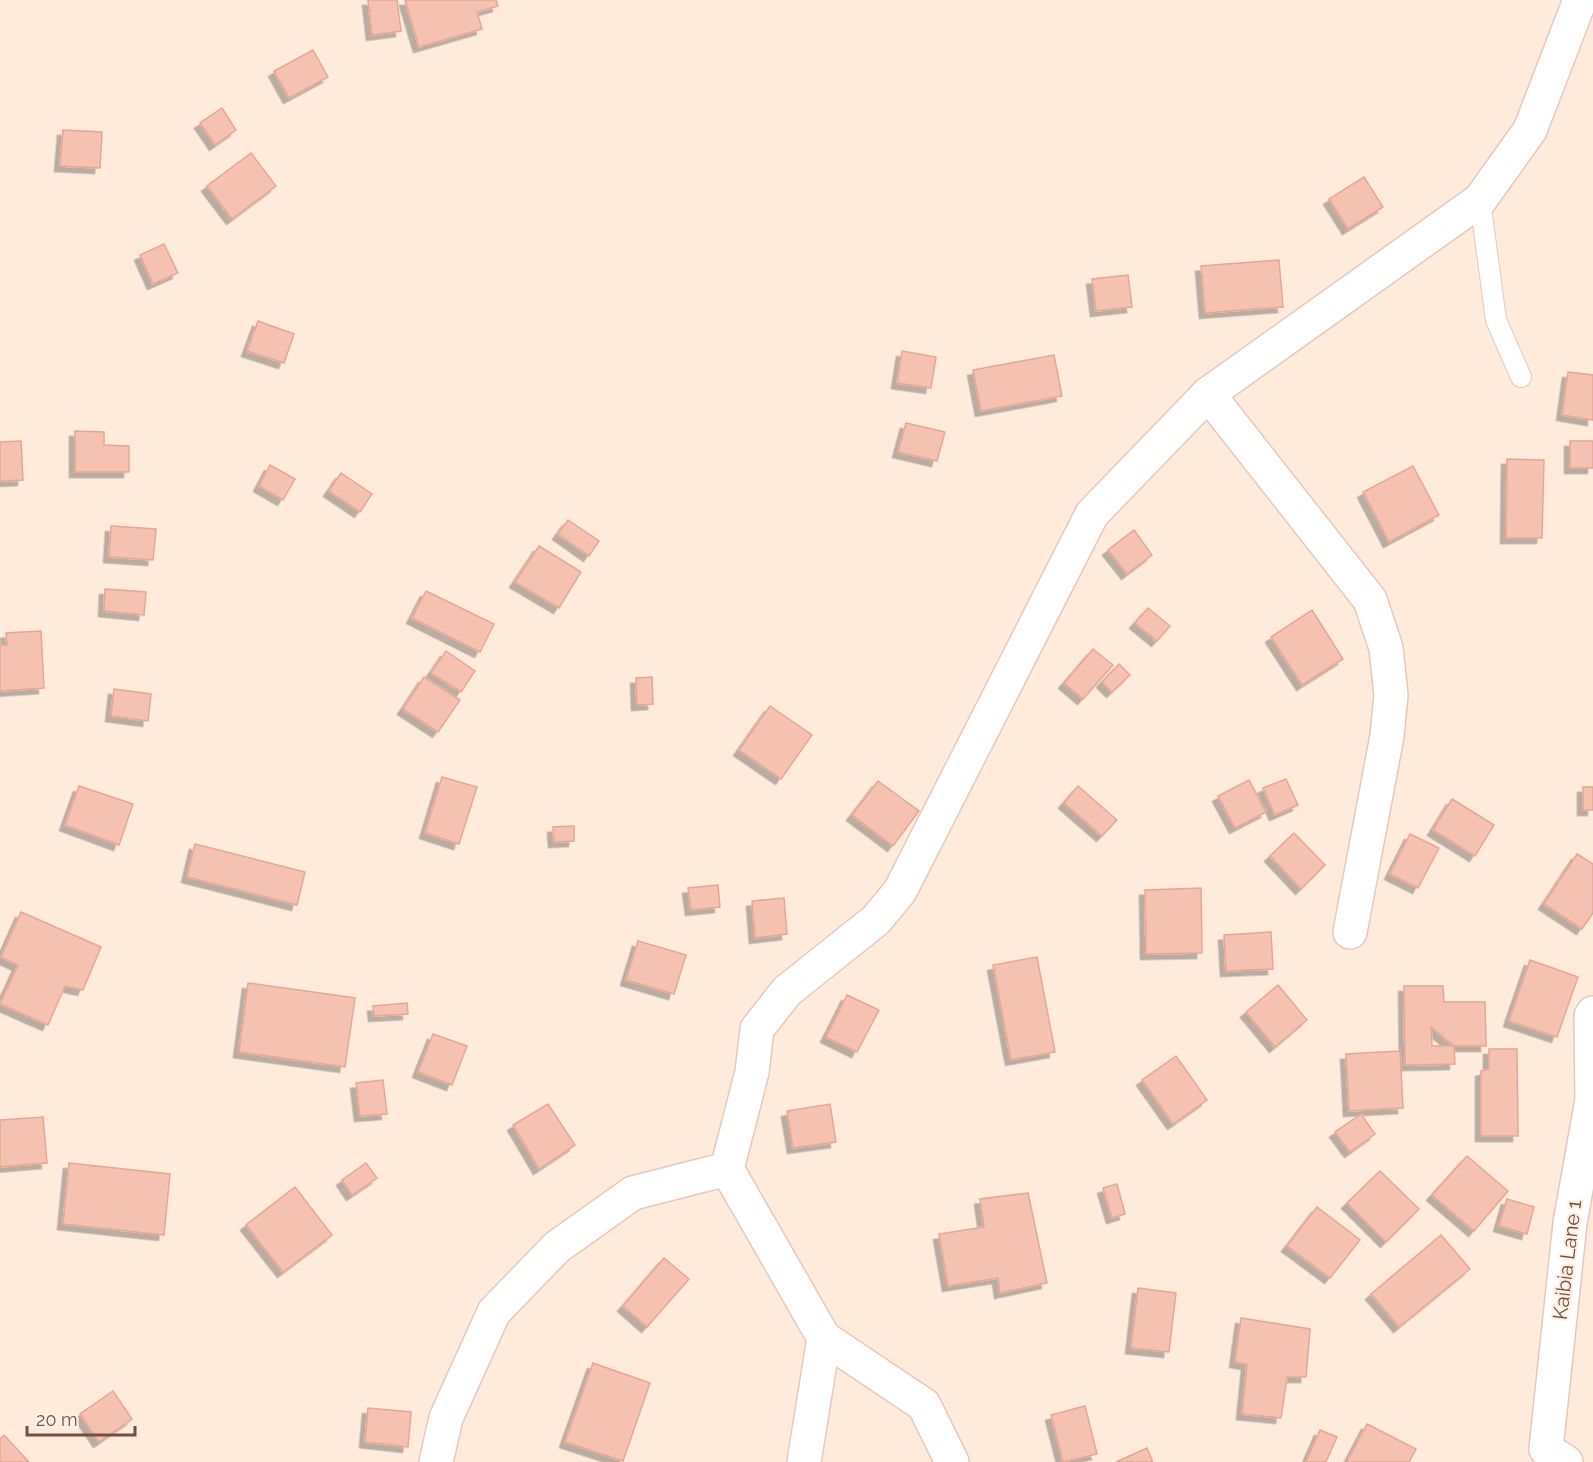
<svg xmlns="http://www.w3.org/2000/svg" width="1593" height="1462" viewBox="0 0 1593 1462" font-family="Raleway,sans-serif">
	<style>
		.building { fill: #f5c2b2; stroke: #e8a592; stroke-width: 1.5; fill-rule: evenodd; filter: url(#shadow) }
		.lines { fill: none; stroke-linecap: round; stroke-linejoin: round }
		.service-casing { stroke: #e4c8bb; stroke-width: 22 }
		.minor-casing { stroke: #e4c8bb; stroke-width: 36 }
		.service { stroke: #fff; stroke-width: 20 }
		.minor { stroke: #fff; stroke-width: 33 }
		.labels { text-anchor: middle; dominant-baseline: central; stroke-width: 4.5; stroke-linejoin: round; paint-order: stroke }
		.street-label { font-size: 20px; fill: #744e44; stroke: #fff0e4 }
	</style>
	<defs>
		<filter id="shadow"><feDropShadow dx="-5.5" dy="5.5" stdDeviation="0" flood-color="#0004"/></filter>
	</defs>
	<rect width="100%" height="100%" fill="#feebdc"/>
	<g class="building">
		<path d="M 368,0 L 397,0 L 401,31 L 372,35 Z"/>
		<path d="M 405,0 L 496,0 L 498,6 L 477,12 L 482,29 L 419,47 Z"/>
		<path d="M 313,50 L 328,77 L 289,98 L 274,71 Z"/>
		<path d="M 222,108 L 236,130 L 215,145 L 200,123 Z"/>
		<path d="M 63,130 L 102,132 L 100,168 L 60,166 Z"/>
		<path d="M 251,153 L 276,186 L 232,219 L 207,186 Z"/>
		<path d="M 1364,177 L 1383,207 L 1348,229 L 1329,199 Z"/>
		<path d="M 164,244 L 178,273 L 153,284 L 140,255 Z"/>
		<path d="M 1279,260 L 1283,307 L 1205,313 L 1201,266 Z"/>
		<path d="M 1128,275 L 1132,307 L 1096,311 L 1092,279 Z"/>
		<path d="M 258,321 L 294,334 L 284,363 L 247,351 Z"/>
		<path d="M 902,351 L 936,357 L 931,388 L 897,383 Z"/>
		<path d="M 1054,355 L 1062,396 L 981,411 L 973,370 Z"/>
		<path d="M 1568,372 L 1593,375 L 1593,420 L 1562,415 Z"/>
		<path d="M 906,423 L 945,432 L 937,461 L 898,452 Z"/>
		<path d="M 75,431 L 104,432 L 104,445 L 129,446 L 129,472 L 75,472 Z"/>
		<path d="M 21,441 L 23,480 L 0,481 L 0,442 Z"/>
		<rect x="1570" y="441" width="23" height="27"/>
		<path d="M 1507,459 L 1544,460 L 1542,538 L 1506,538 Z"/>
		<path d="M 270,465 L 295,479 L 283,500 L 259,486 Z"/>
		<path d="M 1413,466 L 1439,515 L 1389,542 L 1363,492 Z"/>
		<path d="M 341,473 L 372,494 L 360,512 L 329,491 Z"/>
		<path d="M 568,520 L 599,541 L 589,556 L 558,534 Z"/>
		<path d="M 111,526 L 156,529 L 153,560 L 109,557 Z"/>
		<path d="M 1134,530 L 1152,555 L 1127,574 L 1108,550 Z"/>
		<path d="M 539,546 L 581,572 L 559,608 L 515,582 Z"/>
		<path d="M 105,589 L 146,592 L 144,615 L 104,611 Z"/>
		<path d="M 426,591 L 494,624 L 480,652 L 412,618 Z"/>
		<path d="M 1148,608 L 1170,626 L 1157,641 L 1135,623 Z"/>
		<path d="M 1312,610 L 1343,659 L 1302,685 L 1271,637 Z"/>
		<path d="M 41,631 L 44,688 L 0,691 L 0,645 L 7,645 L 6,633 Z"/>
		<path d="M 1093,649 L 1113,665 L 1083,699 L 1064,683 Z"/>
		<path d="M 446,651 L 475,671 L 461,692 L 431,673 Z"/>
		<path d="M 1119,664 L 1130,675 L 1112,692 L 1102,682 Z"/>
		<path d="M 424,677 L 460,700 L 438,732 L 403,709 Z"/>
		<path d="M 652,677 L 653,704 L 637,705 L 636,678 Z"/>
		<path d="M 114,689 L 151,694 L 148,721 L 111,716 Z"/>
		<path d="M 770,706 L 812,735 L 781,779 L 739,750 Z"/>
		<path d="M 442,777 L 477,787 L 459,844 L 425,833 Z"/>
		<path d="M 1286,779 L 1298,805 L 1275,815 L 1263,788 Z"/>
		<path d="M 1249,780 L 1266,812 L 1235,828 L 1218,796 Z"/>
		<path d="M 878,781 L 919,811 L 893,846 L 852,815 Z"/>
		<path d="M 79,786 L 133,804 L 119,845 L 65,825 Z"/>
		<path d="M 1078,786 L 1117,820 L 1102,836 L 1064,803 Z"/>
		<rect x="1583" y="787" width="10" height="23"/>
		<path d="M 1452,799 L 1494,825 L 1475,856 L 1433,830 Z"/>
		<path d="M 574,826 L 574,841 L 554,842 L 553,827 Z"/>
		<path d="M 1294,833 L 1325,865 L 1301,889 L 1270,856 Z"/>
		<path d="M 1410,834 L 1439,848 L 1418,888 L 1390,874 Z"/>
		<path d="M 195,844 L 305,872 L 297,905 L 187,877 Z"/>
		<path d="M 1577,854 L 1593,864 L 1593,913 L 1582,929 L 1544,904 Z"/>
		<path d="M 718,885 L 720,907 L 691,910 L 688,888 Z"/>
		<path d="M 1201,888 L 1202,953 L 1146,954 L 1145,890 Z"/>
		<path d="M 784,898 L 787,934 L 755,938 L 752,901 Z"/>
		<path d="M 21,912 L 101,947 L 83,990 L 65,986 L 48,1025 L 0,1004 L 18,965 L 1,957 Z"/>
		<path d="M 1271,932 L 1273,969 L 1226,971 L 1224,935 Z"/>
		<path d="M 638,941 L 686,955 L 674,994 L 626,980 Z"/>
		<path d="M 1037,957 L 1055,1052 L 1011,1060 L 993,965 Z"/>
		<path d="M 1530,960 L 1578,977 L 1557,1037 L 1509,1021 Z"/>
		<path d="M 248,983 L 355,998 L 345,1067 L 239,1052 Z"/>
		<path d="M 1278,985 L 1307,1020 L 1275,1047 L 1246,1012 Z"/>
		<path d="M 1404,986 L 1443,986 L 1444,1002 L 1485,1002 L 1486,1046 L 1454,1046 L 1455,1064 L 1405,1065 ZM 1431,1027 L 1454,1046 L 1432,1046 Z"/>
		<path d="M 847,995 L 879,1010 L 857,1052 L 826,1037 Z"/>
		<path d="M 407,1003 L 408,1014 L 374,1016 L 373,1006 Z"/>
		<path d="M 433,1034 L 467,1046 L 452,1085 L 418,1072 Z"/>
		<path d="M 1489,1049 L 1517,1049 L 1518,1136 L 1481,1136 L 1481,1071 L 1489,1069 Z"/>
		<path d="M 1400,1051 L 1403,1108 L 1349,1111 L 1346,1054 Z"/>
		<path d="M 1176,1056 L 1207,1100 L 1173,1124 L 1142,1080 Z"/>
		<path d="M 383,1080 L 387,1114 L 360,1116 L 356,1083 Z"/>
		<path d="M 548,1104 L 575,1145 L 539,1169 L 513,1125 Z"/>
		<path d="M 830,1104 L 836,1142 L 793,1148 L 787,1111 Z"/>
		<path d="M 1361,1114 L 1375,1134 L 1350,1152 L 1335,1132 Z"/>
		<path d="M 43,1117 L 47,1163 L 0,1167 L 0,1120 Z"/>
		<path d="M 1467,1156 L 1508,1191 L 1474,1231 L 1432,1195 Z"/>
		<path d="M 69,1163 L 170,1174 L 164,1235 L 63,1224 Z"/>
		<path d="M 366,1163 L 377,1178 L 352,1195 L 342,1180 Z"/>
		<path d="M 1380,1171 L 1419,1209 L 1386,1242 L 1347,1203 Z"/>
		<path d="M 1117,1184 L 1125,1214 L 1112,1218 L 1103,1188 Z"/>
		<path d="M 295,1187 L 332,1235 L 283,1272 L 246,1225 Z"/>
		<path d="M 1028,1193 L 1047,1283 L 1000,1293 L 998,1278 L 948,1286 L 939,1234 L 984,1227 L 980,1199 Z"/>
		<path d="M 1507,1199 L 1534,1207 L 1527,1234 L 1499,1226 Z"/>
		<path d="M 1317,1207 L 1360,1240 L 1330,1278 L 1287,1246 Z"/>
		<path d="M 1441,1235 L 1470,1269 L 1399,1327 L 1371,1294 Z"/>
		<path d="M 664,1258 L 689,1279 L 647,1327 L 623,1306 Z"/>
		<path d="M 1138,1288 L 1176,1293 L 1169,1352 L 1131,1348 Z"/>
		<path d="M 1241,1318 L 1310,1329 L 1306,1377 L 1287,1377 L 1281,1418 L 1242,1414 L 1247,1364 L 1235,1362 Z"/>
		<path d="M 593,1363 L 650,1383 L 623,1461 L 565,1442 Z"/>
		<path d="M 113,1391 L 132,1419 L 99,1442 L 80,1414 Z"/>
		<path d="M 1085,1406 L 1097,1454 L 1063,1462 L 1051,1415 Z"/>
		<path d="M 368,1408 L 411,1412 L 408,1447 L 365,1442 Z"/>
		<path d="M 1367,1424 L 1416,1449 L 1409,1462 L 1347,1462 Z"/>
		<path d="M 1320,1430 L 1337,1437 L 1326,1462 L 1306,1462 Z"/>
		<path d="M 4,1435 L 29,1462 L 0,1462 L 0,1439 Z"/>
		<path d="M 1147,1448 L 1153,1462 L 1116,1462 Z"/>
	</g>
	<g class="lines">
		<g class="service-casing">
			<path id="service" d="M 1480,200 L 1496,320 L 1521,377"/>
		</g>
		<g class="minor-casing">
			<g id="minor">
				<path d="M 1208,394 L 1370,600 L 1386,648 L 1391,695 L 1387,736 L 1350,932"/>
				<path d="M 436,1462 L 446,1418 L 494,1312 L 557,1247 L 633,1193 L 727,1169"/>
				<path d="M 804,1462 L 824,1338"/>
				<path d="M 952,1462 L 924,1405 L 824,1338 L 727,1169 L 752,1072 L 757,1029 L 787,991 L 876,920 L 900,891 L 1092,514 L 1208,394 L 1480,200 L 1530,130 L 1580,0"/>
				<path d="M 1566,1462 L 1546,1449 L 1570,1223 L 1592,1100 L 1591,1016 L 1593,1013"/>
			</g>
		</g>
		<use href="#service" class="service"/>
		<use href="#minor" class="minor"/>
	</g>
	<g class="labels">
		<g class="street-label">
			<text transform="translate(1567 1260) rotate(-83)">Kaibia Lane 1</text>
		</g>
	</g>
	<path d="M27 1426v9h108v-9" fill="none" stroke="#744e44" stroke-width="3"/>
	<text x="36" y="1426" font-size="18" fill="#744e44" stroke="#fff0e4" stroke-width="4.5" paint-order="stroke">20 m</text>
</svg>
